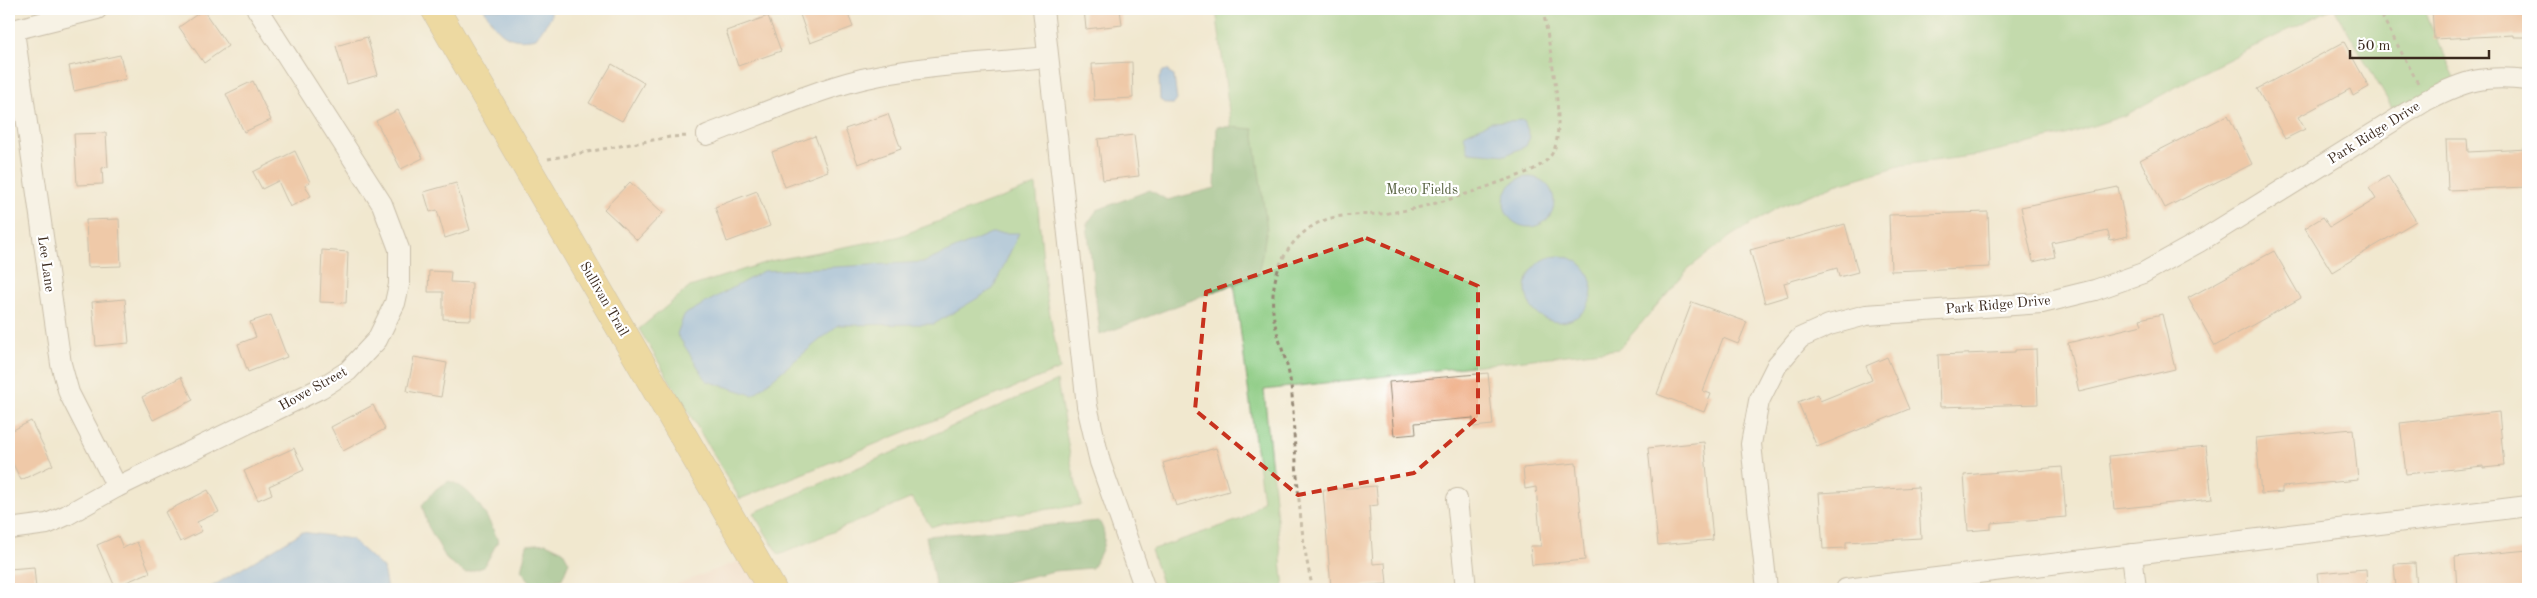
<svg xmlns="http://www.w3.org/2000/svg" width="2537" height="598" viewBox="0 0 2537 598" font-family="'Old Standard TT',serif">
	<style>
		.built { fill: #f5d3c2 }
		.green { fill: #8ccb82; stroke: #647a50 }
		.forest { fill: #71af70; stroke: #566c47 }
		.water { fill: #77ace5; stroke: #596b82 }
		.building { fill: #eda478 }
		.lines { fill: none; stroke-linecap: round; stroke-linejoin: round }
		.street-casing { stroke: #968976; stroke-width: 22 }
		.primary-casing { stroke: #968976; stroke-width: 29 }
		.path { stroke: #968976; stroke-width: 3; stroke-dasharray: 4 4; stroke-linecap: butt }
		.street { stroke: #fff; stroke-width: 20 }
		.primary { stroke: #e9c769; stroke-width: 28 }
		.marked { fill: none; stroke: #c8321e; stroke-width: 4; stroke-dasharray: 10 6; stroke-linejoin: round }
		.labels { text-anchor: middle; dominant-baseline: central; stroke-width: 4.5; stroke-linejoin: round; paint-order: stroke }
		.street-label { font-size: 14px; fill: #3b2a1e; stroke: #fff }
		.park-label { font-size: 14px; fill: #576241; stroke: #fff }
	</style>
	<rect width="100%" height="100%" fill="#fff"/>
	<filter id="ink" filterUnits="userSpaceOnUse"><feTurbulence type="fractalNoise" baseFrequency=".02" numOctaves="2"/><feDisplacementMap in="SourceGraphic" scale="10" xChannelSelector="R" yChannelSelector="G"/><feConvolveMatrix kernelMatrix="1 2 1 2 8 2 1 2 1" color-interpolation-filters="sRGB"/></filter>
	<filter id="wash" filterUnits="userSpaceOnUse"><feTurbulence type="fractalNoise" baseFrequency=".0096" numOctaves="4" result="noise"/><feDisplacementMap in="SourceGraphic" scale="20" xChannelSelector="R" yChannelSelector="G"/><feGaussianBlur stdDeviation="1.12" result="paint"/><feColorMatrix in="noise" values="0 0 0 0 0 0 0 0 0 0 0 0 0 0 0 0 0 1.4 0 .05"/><feComposite in="paint" operator="in"/></filter>
	<g filter="url(#wash)">
		<rect width="100%" height="100%" fill="#f1e8cf"/>
		<path class="built" d="M 747,558 L 767,589 L 664,589 Z"/>
		<g class="green">
			<path d="M 1216,9 L 2331,9 L 2201,73 L 2126,115 L 2065,135 L 1978,155 L 1903,165 L 1835,185 L 1779,207 L 1731,236 L 1689,268 L 1619,349 L 1264,390 L 1284,589 L 1164,589 L 1151,550 L 1242,519 L 1263,501 L 1234,282 L 1250,277 Z"/>
			<path d="M 2335,9 L 2423,9 L 2458,84 L 2398,118 Z"/>
			<path d="M 1036,185 L 1046,293 L 1060,369 L 740,499 L 639,329 L 690,287 L 770,261 L 897,237 Z"/>
			<path d="M 1057,381 L 1072,467 L 1081,505 L 943,523 L 931,527 L 912,498 L 779,555 L 753,513 Z"/>
		</g>
		<g class="forest">
			<path d="M 1217,126 L 1253,129 L 1267,229 L 1258,275 L 1100,335 L 1087,224 L 1097,210 L 1150,190 L 1167,200 L 1215,188 Z"/>
			<path d="M 449,481 C 473,488 489,518 498,541 L 484,567 L 465,573 L 447,560 L 428,526 L 422,505 L 436,489 Z"/>
			<path d="M 1099,521 C 1110,538 1102,552 1092,568 L 1054,571 L 978,589 L 936,589 L 926,536 Z"/>
			<path d="M 546,543 L 563,551 L 569,562 L 562,579 L 532,584 L 521,570 L 527,545 Z"/>
		</g>
		<g class="water">
			<path d="M 484,9 L 551,9 L 551,17 L 536,38 C 506,44 498,33 484,9 Z"/>
			<path d="M 1168,70 L 1169,73 L 1174,76 L 1177,100 L 1174,104 L 1166,104 L 1160,100 L 1159,78 L 1163,71 Z"/>
			<path d="M 1524,120 L 1530,137 L 1526,146 L 1506,155 L 1468,152 L 1464,135 L 1491,122 Z"/>
			<circle cx="1529" cy="202" r="25"/>
			<path d="M 991,233 L 1019,233 L 993,289 L 934,324 L 838,325 L 753,395 L 707,381 L 677,334 L 684,315 L 763,271 L 925,262 Z"/>
			<circle cx="1559" cy="289" r="33"/>
			<path d="M 302,532 L 351,539 L 383,568 L 387,589 L 208,589 Z"/>
		</g>
		<g id="blocks">
			<g class="building">
				<path d="M 798,9 L 846,9 L 853,27 L 810,43 Z"/>
				<path d="M 1084,9 L 1120,9 L 1122,25 L 1086,29 Z"/>
				<path d="M 2432,9 L 2528,9 L 2528,37 L 2514,37 L 2514,35 L 2434,39 Z"/>
				<path d="M 203,10 L 228,46 L 204,63 L 179,27 Z"/>
				<path d="M 768,16 L 781,51 L 738,66 L 726,31 Z"/>
				<path d="M 367,37 L 378,75 L 347,84 L 336,46 Z"/>
				<path d="M 2344,42 L 2369,87 L 2353,96 L 2350,89 L 2298,117 L 2305,129 L 2285,139 L 2257,89 Z"/>
				<path d="M 120,55 L 126,79 L 74,91 L 69,66 Z"/>
				<path d="M 1132,62 L 1133,98 L 1094,100 L 1092,64 Z"/>
				<path d="M 612,64 L 644,83 L 622,121 L 589,103 Z"/>
				<path d="M 253,81 L 271,120 L 244,132 L 226,94 Z"/>
				<path d="M 398,110 L 423,158 L 401,169 L 376,121 Z"/>
				<path d="M 888,114 L 901,149 L 858,164 L 845,129 Z"/>
				<path d="M 2228,115 L 2252,164 L 2165,208 L 2140,160 Z"/>
				<path d="M 106,133 L 108,167 L 102,168 L 103,184 L 77,185 L 74,134 Z"/>
				<path d="M 1134,135 L 1139,176 L 1103,180 L 1098,139 Z"/>
				<path d="M 815,136 L 828,171 L 785,187 L 772,152 Z"/>
				<path d="M 2446,139 L 2467,139 L 2468,152 L 2528,149 L 2528,187 L 2448,190 Z"/>
				<path d="M 295,151 L 310,182 L 305,185 L 311,196 L 290,207 L 278,181 L 262,189 L 253,172 Z"/>
				<path d="M 2388,176 L 2416,221 L 2332,272 L 2305,228 L 2323,217 L 2330,227 L 2376,199 L 2369,188 Z"/>
				<path d="M 630,182 L 663,213 L 637,240 L 604,209 Z"/>
				<path d="M 456,183 L 470,230 L 445,238 L 437,210 L 430,212 L 424,192 Z"/>
				<path d="M 2118,187 L 2128,236 L 2110,240 L 2108,231 L 2052,243 L 2055,257 L 2033,262 L 2021,207 Z"/>
				<path d="M 757,191 L 770,226 L 727,242 L 715,207 Z"/>
				<path d="M 1988,212 L 1990,267 L 1891,271 L 1889,215 Z"/>
				<path d="M 119,219 L 121,266 L 88,267 L 86,220 Z"/>
				<path d="M 1845,224 L 1858,272 L 1839,277 L 1837,268 L 1784,283 L 1788,296 L 1765,303 L 1750,250 Z"/>
				<path d="M 322,250 L 348,252 L 346,303 L 320,302 Z"/>
				<path d="M 2274,251 L 2301,298 L 2215,346 L 2188,298 Z"/>
				<path d="M 429,271 L 451,272 L 450,282 L 472,283 L 471,320 L 443,319 L 443,292 L 428,292 Z"/>
				<path d="M 125,299 L 129,343 L 96,346 L 92,302 Z"/>
				<path d="M 1692,302 L 1747,322 L 1738,344 L 1723,338 L 1703,391 L 1711,394 L 1704,412 L 1657,394 Z"/>
				<path d="M 2162,314 L 2175,369 L 2079,392 L 2068,343 L 2142,325 L 2140,319 Z"/>
				<path d="M 271,315 L 287,357 L 248,372 L 238,344 L 256,337 L 250,322 Z"/>
				<path d="M 2036,349 L 2038,404 L 1940,407 L 1938,355 L 2015,352 L 2015,350 Z"/>
				<path d="M 414,357 L 447,363 L 441,397 L 407,391 Z"/>
				<path d="M 1887,357 L 1909,409 L 1817,447 L 1798,402 L 1817,394 L 1820,401 L 1872,380 L 1866,366 Z"/>
				<path d="M 1488,373 L 1493,425 L 1473,427 L 1473,418 L 1415,423 L 1416,434 L 1394,436 L 1389,382 Z"/>
				<path d="M 181,377 L 193,400 L 153,420 L 142,397 Z"/>
				<path d="M 373,405 L 385,429 L 343,451 L 331,427 Z"/>
				<path d="M 2499,412 L 2504,466 L 2483,468 L 2483,466 L 2406,474 L 2400,423 Z"/>
				<path d="M 31,421 L 53,465 L 21,480 L 9,456 L 9,432 Z"/>
				<path d="M 2353,429 L 2358,480 L 2282,487 L 2282,492 L 2261,494 L 2256,438 Z"/>
				<path d="M 1704,442 L 1713,540 L 1658,545 L 1648,448 Z"/>
				<path d="M 2206,446 L 2212,499 L 2114,509 L 2109,456 Z"/>
				<path d="M 294,448 L 304,470 L 269,486 L 272,494 L 258,500 L 244,471 Z"/>
				<path d="M 1216,448 L 1229,491 L 1176,506 L 1163,463 Z"/>
				<path d="M 1576,463 L 1585,560 L 1532,565 L 1530,546 L 1541,546 L 1536,487 L 1525,489 L 1523,468 Z"/>
				<path d="M 2062,467 L 2066,517 L 1991,523 L 1991,529 L 1968,531 L 1964,475 Z"/>
				<path d="M 1376,486 L 1378,505 L 1369,506 L 1373,564 L 1385,563 L 1387,584 L 1331,588 L 1323,490 Z"/>
				<path d="M 1918,487 L 1921,538 L 1846,542 L 1846,548 L 1823,549 L 1819,493 Z"/>
				<path d="M 208,490 L 219,512 L 197,522 L 202,531 L 180,542 L 165,512 Z"/>
				<path d="M 118,536 L 123,548 L 137,542 L 150,572 L 115,587 L 97,545 Z"/>
				<path d="M 2528,550 L 2528,589 L 2457,589 L 2455,557 Z"/>
				<path d="M 2415,563 L 2417,589 L 2396,589 L 2394,564 Z"/>
				<path d="M 34,567 L 36,589 L 9,589 L 9,569 Z"/>
				<path d="M 2366,569 L 2367,589 L 2319,589 L 2317,573 Z"/>
			</g>
		</g>
	</g>
	<g filter="url(#ink)">
		<use href="#blocks" fill-opacity="0" stroke="#968976" stroke-width="1"/>
		<g class="lines">
			<g class="street-casing">
				<g id="street">
					<path d="M 1043,9 L 1087,406 L 1100,462 L 1145,589"/>
					<path d="M 9,31 L 97,9"/>
					<path d="M 14,31 L 61,364 L 69,393 L 117,487"/>
					<path d="M 707,135 C 758,116 809,92 862,79 C 921,65 987,63 1048,57"/>
					<path d="M 1457,499 L 1466,589"/>
					<path d="M 9,529 L 47,524 L 67,515 L 117,487 L 321,388 L 348,371 L 377,340 L 395,303 L 399,285 L 399,249 L 382,204 L 257,9"/>
					<path d="M 2132,554 L 2136,589"/>
					<path d="M 1767,589 L 1751,444 L 1759,401 L 1777,365 L 1800,338 L 1829,325 L 1866,315 L 2042,303 L 2095,290 L 2143,273 L 2199,242 L 2427,100 C 2466,80 2484,75 2528,80"/>
					<path d="M 1846,589 L 2528,506"/>
				</g>
			</g>
			<g class="primary-casing">
				<path id="primary" d="M 435,9 L 772,589"/>
			</g>
			<g class="path">
				<path d="M 2378,9 L 2418,83"/>
				<path d="M 548,159 L 670,137 L 689,136"/>
				<path d="M 1313,589 C 1300,538 1298,486 1294,434 C 1293,415 1293,397 1290,379 C 1285,350 1270,325 1273,295 C 1275,265 1290,239 1316,224 C 1337,212 1366,216 1389,213 C 1424,208 1459,197 1492,185 C 1511,177 1542,172 1553,152 C 1567,126 1548,41 1543,9"/>
			</g>
			<use href="#street" class="street"/>
			<use href="#primary" class="primary"/>
		</g>
	</g>
	<path d="M0 0H2537V598H0ZM 1366,238 L 1478,286 L 1478,417 L 1414,473 L 1298,495 L 1195,410 L 1206,292 Z" fill="#f1e8cf" fill-opacity=".55" fill-rule="evenodd"/>
	<path class="marked" d="M 1366,238 L 1478,286 L 1478,417 L 1414,473 L 1298,495 L 1195,410 L 1206,292 Z"/>
	<g class="labels">
		<g class="street-label">
			<text transform="translate(2374 133) rotate(-32)">Park Ridge Drive</text>
			<text transform="translate(46 264) rotate(82)">Lee Lane</text>
			<text transform="translate(604 299) rotate(60)">Sullivan Trail</text>
			<text transform="translate(1998 305) rotate(-5)">Park Ridge Drive</text>
			<text transform="translate(313 389) rotate(-29)">Howe Street</text>
		</g>
		<g class="park-label">
			<text x="1422" y="190">Meco Fields</text>
		</g>
	</g>
	<rect width="2537" height="598" fill="none" stroke="#fff" stroke-width="30"/>
	<path d="M2350 50v8h139v-8" fill="none" stroke="#3b2a1e" stroke-width="2.5"/>
	<text x="2357" y="50" font-size="15" fill="#3b2a1e" stroke="#ffffff" stroke-width="4" paint-order="stroke">50 m</text>
</svg>
